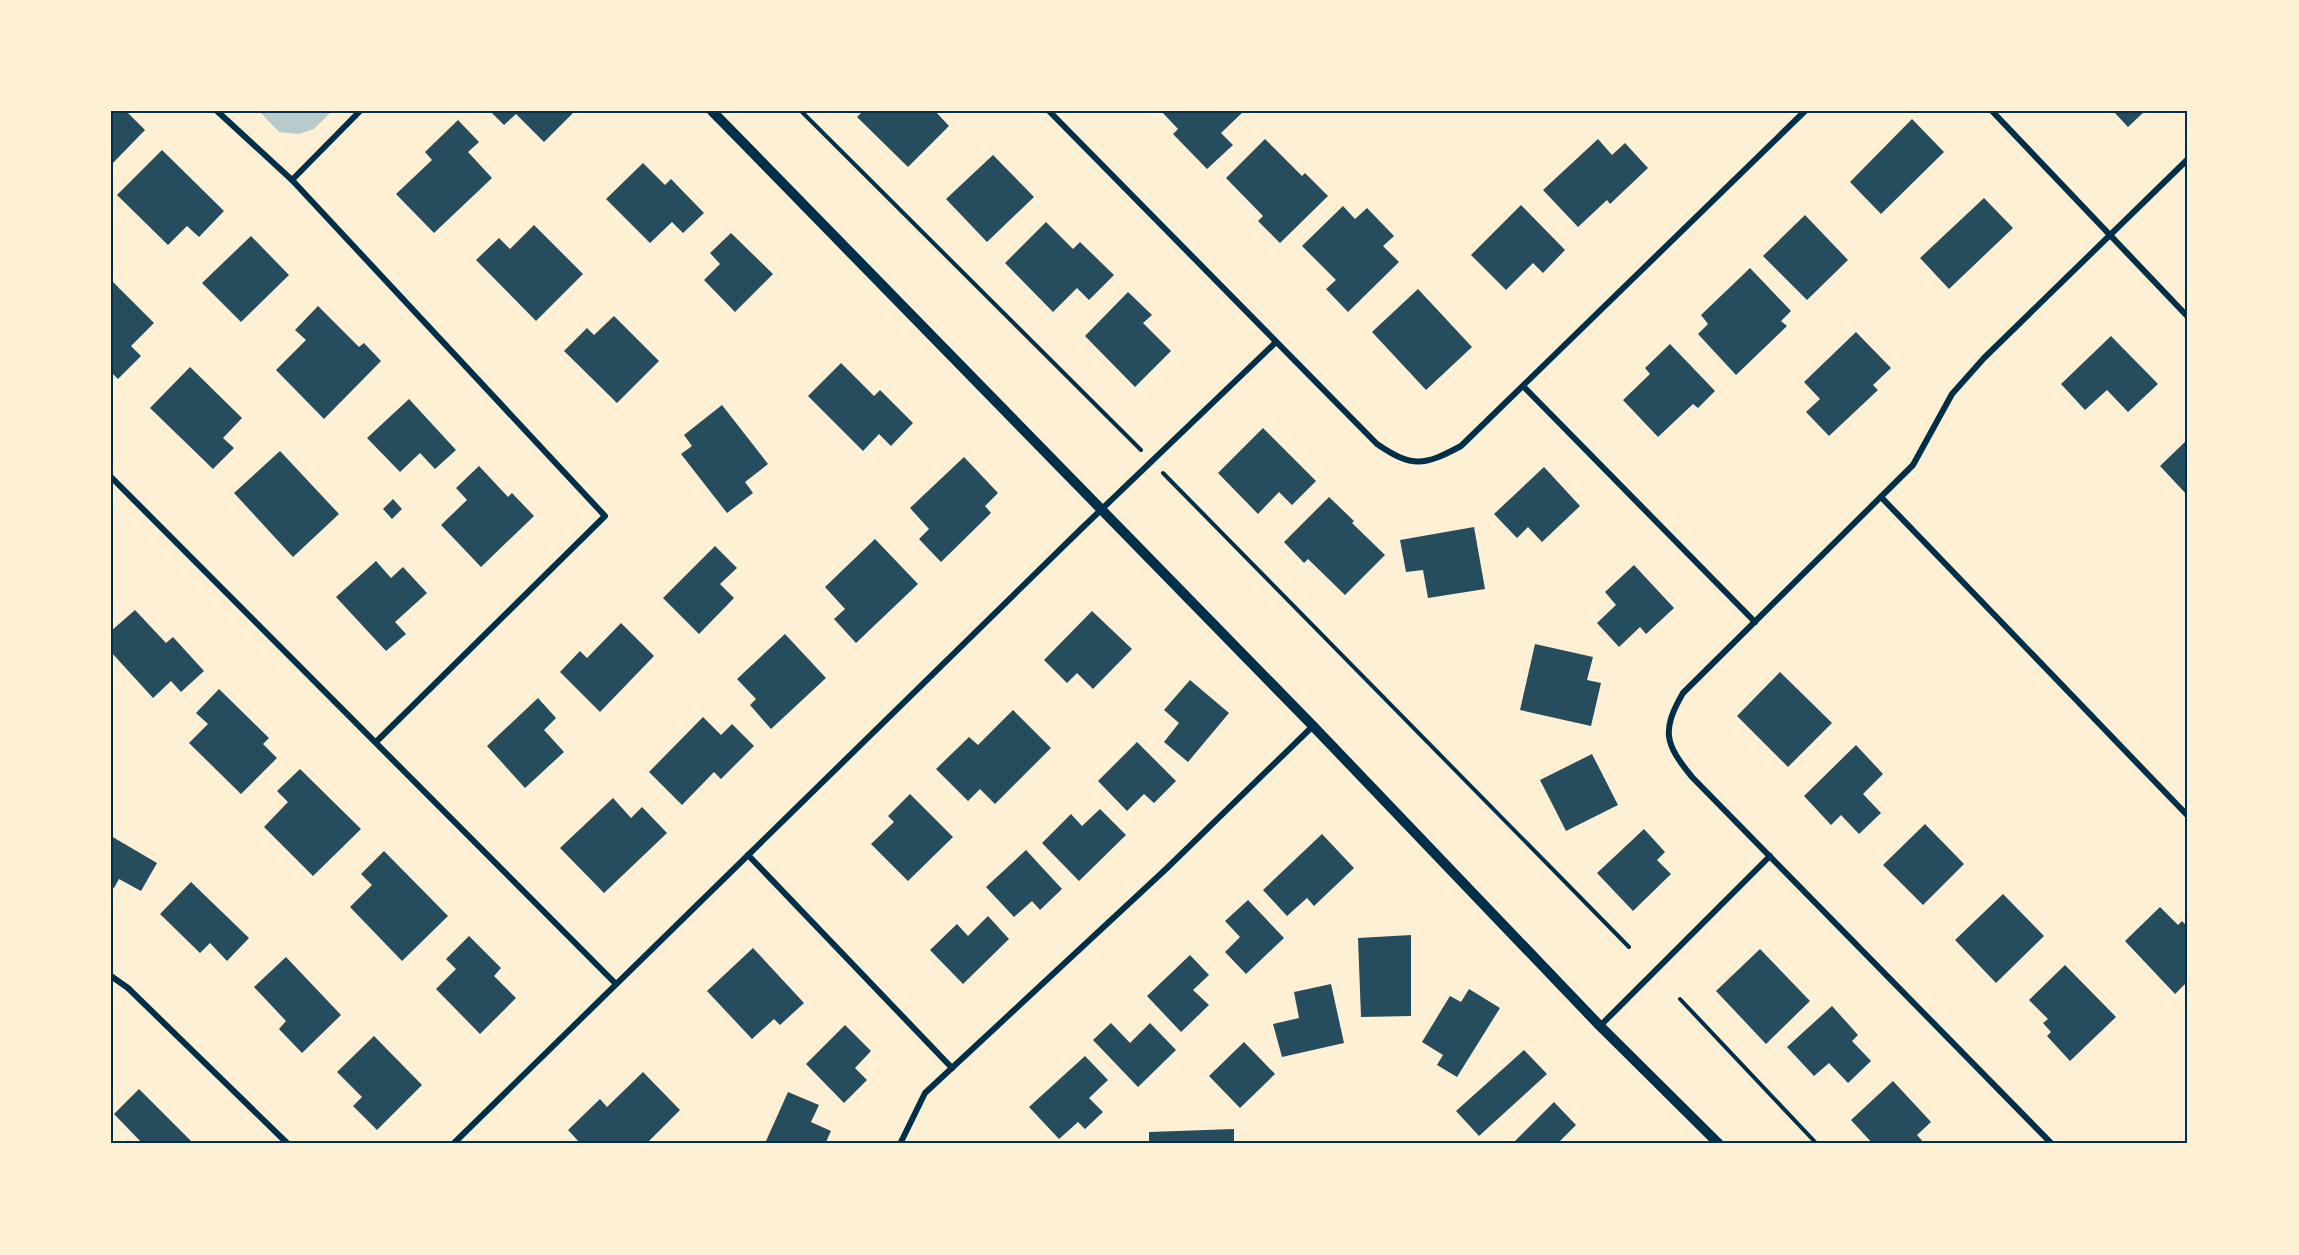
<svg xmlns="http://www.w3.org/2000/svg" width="2299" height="1255" viewBox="0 0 2299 1255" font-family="Quicksand,sans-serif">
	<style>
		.green { fill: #b9caca }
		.building { fill: #264d5e }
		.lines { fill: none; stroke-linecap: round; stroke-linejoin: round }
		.path { stroke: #003049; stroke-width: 4 }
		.minor { stroke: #003049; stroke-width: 6 }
		.tertiary { stroke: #003049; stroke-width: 10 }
		.neatline { fill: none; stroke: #003049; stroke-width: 2 }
	</style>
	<rect width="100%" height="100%" fill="#fdf0d5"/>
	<path class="green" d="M 259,111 L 332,111 L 314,129 L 299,134 L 279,132 Z"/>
	<g class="building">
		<path d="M 111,111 L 126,111 L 145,130 L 111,165 Z"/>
		<path d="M 490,111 L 575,111 L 544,142 L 516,114 L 504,125 Z"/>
		<path d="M 863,111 L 935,111 L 949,126 L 908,167 L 857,117 Z"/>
		<path d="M 1161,111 L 1244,111 L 1221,133 L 1233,145 L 1207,169 L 1173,134 L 1178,129 Z"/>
		<path d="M 2113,111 L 2145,111 L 2128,127 Z"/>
		<path d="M 1912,119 L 1944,152 L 1881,214 L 1850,182 Z"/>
		<path d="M 458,120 L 479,142 L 468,152 L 492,178 L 434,233 L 396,194 L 432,160 L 425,152 Z"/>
		<path d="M 1265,139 L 1302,176 L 1305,173 L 1328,196 L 1280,243 L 1258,221 L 1263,216 L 1226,178 Z"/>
		<path d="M 1598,139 L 1612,155 L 1625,143 L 1648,168 L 1610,204 L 1607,200 L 1578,227 L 1543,190 Z"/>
		<path d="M 162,150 L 224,211 L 199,237 L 187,226 L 168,245 L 117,195 Z"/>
		<path d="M 993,155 L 1034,197 L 987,242 L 946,199 Z"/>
		<path d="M 643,163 L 665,185 L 671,179 L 704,213 L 683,233 L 672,222 L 650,243 L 606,199 Z"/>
		<path d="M 1984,198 L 2013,228 L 1949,289 L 1920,258 Z"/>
		<path d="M 1521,205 L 1565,250 L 1543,273 L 1533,263 L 1506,290 L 1471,255 Z"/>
		<path d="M 1343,206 L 1355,219 L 1367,208 L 1394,236 L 1383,246 L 1399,262 L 1348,312 L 1326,289 L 1336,280 L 1302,246 Z"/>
		<path d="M 1805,215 L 1848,260 L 1807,300 L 1763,256 Z"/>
		<path d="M 1046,222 L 1073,249 L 1080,242 L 1114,275 L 1089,300 L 1077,288 L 1053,312 L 1005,263 Z"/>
		<path d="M 534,225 L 583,274 L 536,321 L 476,260 L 499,238 L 510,249 Z"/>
		<path d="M 731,233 L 773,274 L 735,312 L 704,280 L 720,264 L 710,253 Z"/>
		<path d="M 251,236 L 289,275 L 241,322 L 202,283 Z"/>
		<path d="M 1750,268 L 1791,311 L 1781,321 L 1787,326 L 1736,375 L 1698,334 L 1708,324 L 1701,315 Z"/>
		<path d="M 111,280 L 154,323 L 131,346 L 141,356 L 118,379 L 111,372 Z"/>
		<path d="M 1418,289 L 1472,347 L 1426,390 L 1372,332 Z"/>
		<path d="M 1128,292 L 1152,315 L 1143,323 L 1171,351 L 1135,387 L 1085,336 Z"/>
		<path d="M 318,306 L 359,347 L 364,343 L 381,361 L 324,419 L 276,370 L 306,340 L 295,330 Z"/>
		<path d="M 614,316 L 659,361 L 617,403 L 564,351 L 587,328 L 594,335 Z"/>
		<path d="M 1856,332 L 1891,368 L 1873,385 L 1878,390 L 1829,436 L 1806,412 L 1820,399 L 1804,382 Z"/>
		<path d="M 2111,336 L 2158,384 L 2128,412 L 2107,390 L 2085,410 L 2061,384 Z"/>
		<path d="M 1670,344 L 1715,391 L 1698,408 L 1693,404 L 1658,437 L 1623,400 L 1650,374 L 1645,368 Z"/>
		<path d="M 841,363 L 874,396 L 880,390 L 913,423 L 891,446 L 879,434 L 863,451 L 808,396 Z"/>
		<path d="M 190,367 L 242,418 L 223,438 L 234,448 L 213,469 L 150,408 Z"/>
		<path d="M 409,399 L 456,450 L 435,469 L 420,453 L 400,472 L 367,438 Z"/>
		<path d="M 722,405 L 768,464 L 745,482 L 753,493 L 727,513 L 681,454 L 692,446 L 684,435 Z"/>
		<path d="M 1263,428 L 1316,481 L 1292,505 L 1279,492 L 1258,514 L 1218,473 Z"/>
		<path d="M 2188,439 L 2188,496 L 2160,466 Z"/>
		<path d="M 280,451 L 339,514 L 293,557 L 234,493 Z"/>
		<path d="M 964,457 L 998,493 L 985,506 L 991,513 L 941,562 L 919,539 L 929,529 L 910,508 Z"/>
		<path d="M 479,466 L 508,497 L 512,493 L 534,516 L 481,567 L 441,525 L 467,500 L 456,488 Z"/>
		<path d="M 1544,467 L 1580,506 L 1542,542 L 1528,527 L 1517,538 L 1494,514 Z"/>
		<path d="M 1329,497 L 1354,521 L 1352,523 L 1385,555 L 1345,595 L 1308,559 L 1304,563 L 1284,542 Z"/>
		<path d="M 393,499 L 402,509 L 392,519 L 383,509 Z"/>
		<path d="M 1474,527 L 1485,589 L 1428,598 L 1423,570 L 1406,572 L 1400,540 Z"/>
		<path d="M 875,539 L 918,584 L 856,643 L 834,619 L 845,609 L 825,587 Z"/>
		<path d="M 715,546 L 737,568 L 720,584 L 734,598 L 699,634 L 663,598 Z"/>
		<path d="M 376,561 L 391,578 L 403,567 L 427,593 L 395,622 L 406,634 L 386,651 L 336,597 Z"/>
		<path d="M 1634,565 L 1674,608 L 1646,634 L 1640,627 L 1619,647 L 1597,623 L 1616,605 L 1605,592 Z"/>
		<path d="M 135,610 L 166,643 L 173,637 L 204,671 L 181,692 L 171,681 L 153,698 L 111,652 L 111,631 Z"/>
		<path d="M 1092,611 L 1132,649 L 1093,689 L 1077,673 L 1067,683 L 1044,660 Z"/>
		<path d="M 621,623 L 654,656 L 600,712 L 560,672 L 580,651 L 587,658 Z"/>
		<path d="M 785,634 L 826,678 L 771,729 L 750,705 L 756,699 L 737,679 Z"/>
		<path d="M 1535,644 L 1593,657 L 1587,680 L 1601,683 L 1591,726 L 1520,710 Z"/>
		<path d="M 1780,672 L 1832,723 L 1788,767 L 1737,716 Z"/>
		<path d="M 1190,680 L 1229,713 L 1188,762 L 1164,742 L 1179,723 L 1164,710 Z"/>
		<path d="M 219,689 L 269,738 L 263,744 L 277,758 L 241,794 L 189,743 L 208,724 L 196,713 Z"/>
		<path d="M 538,698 L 556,718 L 544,730 L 564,752 L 525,788 L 487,746 Z"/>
		<path d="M 1013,710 L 1051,748 L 995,804 L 980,789 L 968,801 L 936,769 L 969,737 L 978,745 Z"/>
		<path d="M 703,717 L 721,735 L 732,724 L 754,746 L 721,779 L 714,772 L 682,805 L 649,772 Z"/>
		<path d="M 1137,742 L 1176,781 L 1154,803 L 1144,794 L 1127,811 L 1098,781 Z"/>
		<path d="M 1856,745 L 1883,774 L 1863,794 L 1881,813 L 1859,834 L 1841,815 L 1831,825 L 1804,796 Z"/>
		<path d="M 1592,754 L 1618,805 L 1566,831 L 1540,780 Z"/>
		<path d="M 300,769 L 361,829 L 313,876 L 264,827 L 288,802 L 277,791 Z"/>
		<path d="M 910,794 L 953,837 L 908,881 L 871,844 L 894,822 L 888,816 Z"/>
		<path d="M 613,798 L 631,818 L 642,807 L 667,833 L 604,893 L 560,848 Z"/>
		<path d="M 1100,809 L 1126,835 L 1079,881 L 1042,843 L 1071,814 L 1082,826 Z"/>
		<path d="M 1925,824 L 1964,864 L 1923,905 L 1883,865 Z"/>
		<path d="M 1644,829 L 1665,852 L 1657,860 L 1671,874 L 1633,911 L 1597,873 Z"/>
		<path d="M 1322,834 L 1354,868 L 1314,906 L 1307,898 L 1287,916 L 1263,890 Z"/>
		<path d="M 111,836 L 157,863 L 141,891 L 119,879 L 114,888 L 111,886 Z"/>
		<path d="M 1026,850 L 1062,889 L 1040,910 L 1032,901 L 1014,917 L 986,887 Z"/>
		<path d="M 384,851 L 448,916 L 402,961 L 350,907 L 372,885 L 361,874 Z"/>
		<path d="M 191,882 L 249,938 L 227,961 L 210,943 L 200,953 L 160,914 Z"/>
		<path d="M 2003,894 L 2044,936 L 1996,983 L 1955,940 Z"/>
		<path d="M 1248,900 L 1284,938 L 1246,974 L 1225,952 L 1240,937 L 1225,921 Z"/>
		<path d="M 2160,907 L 2178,925 L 2182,921 L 2188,927 L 2188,981 L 2175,994 L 2125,941 Z"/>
		<path d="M 988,916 L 1009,939 L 963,984 L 930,950 L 957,924 L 968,936 Z"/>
		<path d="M 1411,935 L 1411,1016 L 1361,1017 L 1358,938 Z"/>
		<path d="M 469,936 L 501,968 L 494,976 L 516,998 L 480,1034 L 436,989 L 456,969 L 446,959 Z"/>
		<path d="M 753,948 L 804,1003 L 780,1025 L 774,1019 L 752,1039 L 707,991 Z"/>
		<path d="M 1760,949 L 1810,1001 L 1766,1044 L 1716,991 Z"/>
		<path d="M 1190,955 L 1209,975 L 1193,990 L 1209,1005 L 1181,1032 L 1147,996 Z"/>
		<path d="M 286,957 L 341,1015 L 302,1053 L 279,1029 L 286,1021 L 254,987 Z"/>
		<path d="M 2065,965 L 2116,1017 L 2070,1061 L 2047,1036 L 2051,1032 L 2043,1023 L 2048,1019 L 2029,1000 Z"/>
		<path d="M 1331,984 L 1344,1043 L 1282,1057 L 1273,1024 L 1299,1018 L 1294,992 Z"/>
		<path d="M 1469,989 L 1500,1008 L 1457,1077 L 1437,1065 L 1443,1055 L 1422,1042 L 1450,996 L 1461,1002 Z"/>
		<path d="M 1832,1006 L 1858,1035 L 1852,1041 L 1871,1061 L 1848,1083 L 1829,1063 L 1814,1076 L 1787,1047 Z"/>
		<path d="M 1111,1023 L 1130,1043 L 1150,1023 L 1176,1050 L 1138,1087 L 1093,1040 Z"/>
		<path d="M 845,1025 L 871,1051 L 855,1068 L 867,1080 L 844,1103 L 806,1064 Z"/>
		<path d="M 374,1036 L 422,1085 L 377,1130 L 353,1106 L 362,1097 L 337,1072 Z"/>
		<path d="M 1244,1042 L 1275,1074 L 1240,1108 L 1209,1076 Z"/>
		<path d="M 1524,1050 L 1547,1074 L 1479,1136 L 1456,1111 Z"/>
		<path d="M 1085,1056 L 1108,1080 L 1089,1098 L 1103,1112 L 1085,1129 L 1078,1122 L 1059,1139 L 1029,1107 Z"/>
		<path d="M 643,1072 L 680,1110 L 646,1144 L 602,1144 L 599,1141 L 597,1144 L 581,1144 L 568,1130 L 600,1099 L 607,1107 Z"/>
		<path d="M 1893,1081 L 1931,1122 L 1917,1135 L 1925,1144 L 1873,1144 L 1851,1120 Z"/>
		<path d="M 139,1089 L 194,1144 L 143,1144 L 114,1114 Z"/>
		<path d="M 788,1092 L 819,1105 L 811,1122 L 831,1131 L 825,1144 L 773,1144 L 766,1141 Z"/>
		<path d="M 1554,1102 L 1576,1125 L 1557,1144 L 1512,1144 Z"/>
		<path d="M 1234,1129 L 1234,1144 L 1149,1144 L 1149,1132 Z"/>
	</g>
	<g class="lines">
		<g class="path">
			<path d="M 801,111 L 1141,450"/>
			<path d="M 1163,473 L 1629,947"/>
			<path d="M 1680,999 L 1817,1144"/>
		</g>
		<g class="minor">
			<path d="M 217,111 L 292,180 L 605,516 L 376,742"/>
			<path d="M 1049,111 L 1377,444 C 1412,468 1424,466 1461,446 L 1805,111"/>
			<path d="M 1992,111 L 2188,317"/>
			<path d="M 292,180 L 360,111"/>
			<path d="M 1523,386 L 1755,622"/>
			<path d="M 111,477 L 616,984"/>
			<path d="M 1881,497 L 2188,816"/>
			<path d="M 748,855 L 952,1068"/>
			<path d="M 111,976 L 128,988 L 288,1144"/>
			<path d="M 1600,1026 L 1770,856"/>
			<path d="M 453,1144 L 1080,530 L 1276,342"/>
			<path d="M 900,1144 L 925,1093 L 1166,869 L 1313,726"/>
			<path d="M 2052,1144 L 1692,777 C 1665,744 1661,731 1683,693 L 1913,465 L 1952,394 L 1984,358 L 2188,159"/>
		</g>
		<path class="tertiary" d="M 712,111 L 1313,726 L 1600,1026 L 1719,1144"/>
	</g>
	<rect width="2299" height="1255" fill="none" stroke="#fdf0d5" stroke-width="225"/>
	<rect x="112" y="112" width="2074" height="1030" class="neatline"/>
</svg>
